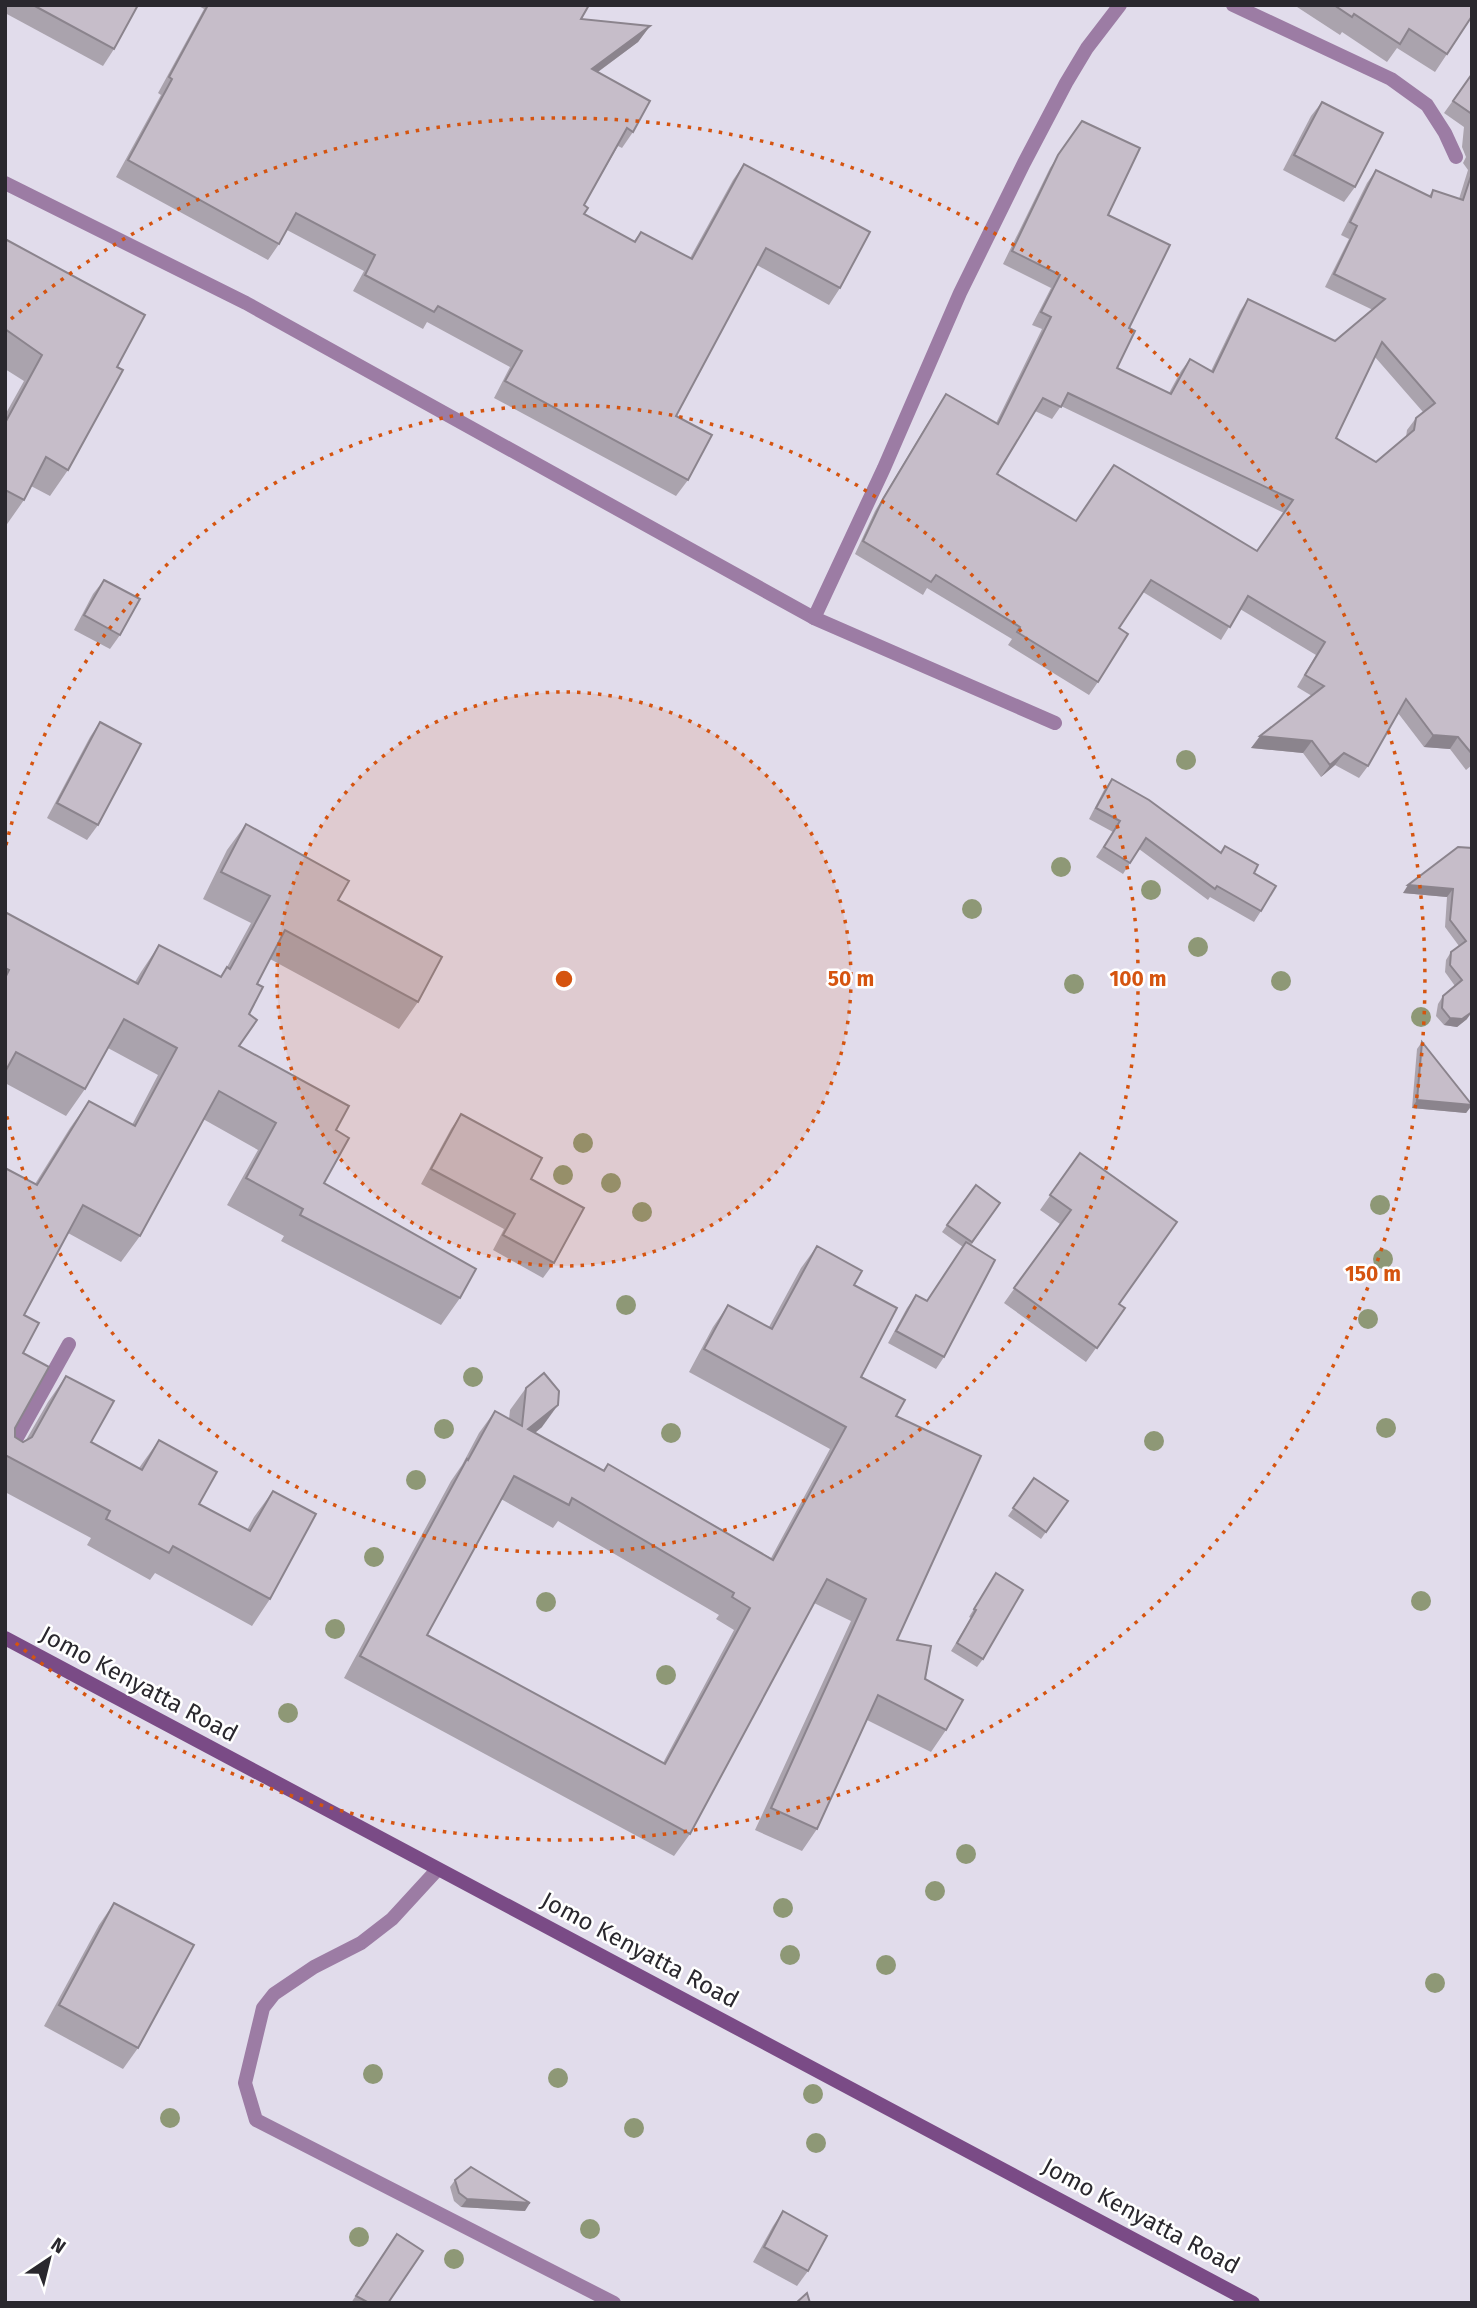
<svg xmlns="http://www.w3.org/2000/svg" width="1477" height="2308" viewBox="0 0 1477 2308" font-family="'Fira Sans',sans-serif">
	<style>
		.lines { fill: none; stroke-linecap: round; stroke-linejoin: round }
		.street { stroke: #9c7ca4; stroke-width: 14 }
		.secondary { stroke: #7a4b86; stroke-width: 14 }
		.tree { fill: #8e9876 }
		.wall { fill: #aaa3ad; fill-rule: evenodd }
		.shaded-wall { fill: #8b848d }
		.building { fill: #c6bdc9; stroke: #8b848d; stroke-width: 2; fill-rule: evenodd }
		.ring { fill: none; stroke: #d5540f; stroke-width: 3.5; stroke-dasharray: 3.5 7 }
		.labels { text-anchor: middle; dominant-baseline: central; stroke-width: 5; stroke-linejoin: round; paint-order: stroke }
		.street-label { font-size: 24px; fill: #2a282e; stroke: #fff }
		.centre { fill: #d5540f; stroke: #fff; stroke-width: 3.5 }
		.ring-label { font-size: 21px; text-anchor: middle; font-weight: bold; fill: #d5540f; stroke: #fff; stroke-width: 5; stroke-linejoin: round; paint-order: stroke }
	</style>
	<rect width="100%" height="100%" fill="#e1dceb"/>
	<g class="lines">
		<g class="street">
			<path d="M 1233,5 L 1391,79 L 1427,105 L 1445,133 L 1456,157"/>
			<path d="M 5,183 L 246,303 L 814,618 L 1055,723"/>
			<path d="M 814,618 L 884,468 L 960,293 L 1024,163 L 1066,83 L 1087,48 L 1120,5"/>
			<path d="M 5,1459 L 69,1344"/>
			<path d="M 437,1870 L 392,1919 L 361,1943 L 314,1967 L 274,1994 L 263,2008 L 245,2083 L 256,2120 L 614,2303"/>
		</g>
		<path class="secondary" d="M 5,1638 L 1253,2303"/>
	</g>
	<g class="tree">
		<circle cx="1186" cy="760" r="10"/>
		<circle cx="1061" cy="867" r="10"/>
		<circle cx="1151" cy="890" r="10"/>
		<circle cx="972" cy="909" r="10"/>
		<circle cx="1198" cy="947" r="10"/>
		<circle cx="1281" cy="981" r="10"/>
		<circle cx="1074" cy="984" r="10"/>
		<circle cx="1421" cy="1017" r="10"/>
		<circle cx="583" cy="1143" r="10"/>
		<circle cx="563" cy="1175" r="10"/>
		<circle cx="611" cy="1183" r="10"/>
		<circle cx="1380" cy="1205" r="10"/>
		<circle cx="642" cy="1212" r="10"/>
		<circle cx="1383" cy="1259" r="10"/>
		<circle cx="626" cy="1305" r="10"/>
		<circle cx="1368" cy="1319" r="10"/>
		<circle cx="473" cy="1377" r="10"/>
		<circle cx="1386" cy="1428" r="10"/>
		<circle cx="444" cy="1429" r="10"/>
		<circle cx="671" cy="1433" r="10"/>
		<circle cx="1154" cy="1441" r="10"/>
		<circle cx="416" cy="1480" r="10"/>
		<circle cx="374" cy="1557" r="10"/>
		<circle cx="1421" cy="1601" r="10"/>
		<circle cx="546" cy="1602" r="10"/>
		<circle cx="335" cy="1629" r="10"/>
		<circle cx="666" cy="1675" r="10"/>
		<circle cx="288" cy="1713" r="10"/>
		<circle cx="966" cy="1854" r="10"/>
		<circle cx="935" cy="1891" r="10"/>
		<circle cx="783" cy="1908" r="10"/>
		<circle cx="790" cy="1955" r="10"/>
		<circle cx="886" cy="1965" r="10"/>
		<circle cx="1435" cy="1983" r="10"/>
		<circle cx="373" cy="2074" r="10"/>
		<circle cx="558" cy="2078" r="10"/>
		<circle cx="813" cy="2094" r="10"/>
		<circle cx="170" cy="2118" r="10"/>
		<circle cx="634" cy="2128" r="10"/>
		<circle cx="816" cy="2143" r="10"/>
		<circle cx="590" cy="2229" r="10"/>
		<circle cx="359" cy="2237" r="10"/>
		<circle cx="454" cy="2259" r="10"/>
	</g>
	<g class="wall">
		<path d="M 5,5 L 138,5 L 114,49 L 103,66 L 5,13 Z"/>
		<path d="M 197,5 L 589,5 L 581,19 L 650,26 L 638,42 L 598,72 L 633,132 L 622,148 L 618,146 L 584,205 L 584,214 L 634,241 L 641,232 L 690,258 L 733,180 L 744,164 L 840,288 L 829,305 L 757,265 L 676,416 L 688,480 L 676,496 L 494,398 L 510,367 L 427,322 L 423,329 L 353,291 L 364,271 L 287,230 L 279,244 L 268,260 L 116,177 L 161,95 L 158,93 L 204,9 Z"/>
		<path d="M 1294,5 L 1472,5 L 1447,54 L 1435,72 L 1397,48 L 1387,62 L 1342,32 L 1340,35 Z"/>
		<path d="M 1472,74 L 1472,765 L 1466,770 L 1450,749 L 1424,747 L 1398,713 L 1368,766 L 1359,778 L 1335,765 L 1321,777 L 1303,753 L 1251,748 L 1312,696 L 1297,687 L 1316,655 L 1240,609 L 1221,640 L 1143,592 L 1119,628 L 1098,682 L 1089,695 L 1008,645 L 1012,639 L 927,588 L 923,595 L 855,554 L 875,511 L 938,406 L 946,394 L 996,423 L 1042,329 L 1032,325 L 1051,288 L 1003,264 L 1050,168 L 1082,121 L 1108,215 L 1129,328 L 1117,368 L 1169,393 L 1181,371 L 1190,359 L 1211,371 L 1240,311 L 1248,299 L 1335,341 L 1373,310 L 1325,287 L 1349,239 L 1341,235 L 1367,183 L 1376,170 L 1429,196 L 1433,190 L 1459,199 L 1468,170 L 1463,163 L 1466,157 L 1462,147 L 1464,127 L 1444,113 ZM 1375,357 L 1423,412 L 1416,418 L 1407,430 L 1406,437 L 1376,462 L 1336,438 ZM 1061,406 L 1284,513 L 1257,551 L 1076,521 L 997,474 L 1035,411 L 1052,419 Z"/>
		<path d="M 1322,102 L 1355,187 L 1344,202 L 1283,170 L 1311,116 Z"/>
		<path d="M 5,239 L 117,367 L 68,470 L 50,496 L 31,486 L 24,500 L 5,527 L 5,415 L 24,381 L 5,369 Z"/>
		<path d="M 104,580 L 120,635 L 110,649 L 74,630 L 93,594 Z"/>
		<path d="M 100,722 L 98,825 L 87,840 L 47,818 L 90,737 Z"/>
		<path d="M 1112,779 L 1221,852 L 1225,846 L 1254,873 L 1261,911 L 1254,922 L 1210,897 L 1208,900 L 1139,849 L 1123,874 L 1096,857 L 1113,832 L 1089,819 L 1104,790 Z"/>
		<path d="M 246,824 L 338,900 L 418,1002 L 399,1029 L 270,959 L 257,984 L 249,1014 L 239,1046 L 336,1130 L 324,1183 L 460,1298 L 441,1325 L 281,1241 L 284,1236 L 227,1205 L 258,1150 L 203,1119 L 140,1236 L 121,1262 L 68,1233 L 24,1315 L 23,1353 L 15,1437 L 23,1442 L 26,1440 L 48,1402 L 66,1376 L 91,1442 L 139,1468 L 159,1440 L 199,1504 L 247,1530 L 254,1517 L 273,1491 L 270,1599 L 252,1626 L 155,1573 L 150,1580 L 87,1545 L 91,1538 L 5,1492 L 5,1455 L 35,1184 L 70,1128 L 89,1101 L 132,1125 L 158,1075 L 108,1048 L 85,1089 L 66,1116 L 5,1083 L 5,912 L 135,982 L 141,972 L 159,945 L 220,977 L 227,967 L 251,923 L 203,899 L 227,850 Z"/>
		<path d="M 1472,848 L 1467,1019 L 1457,1027 L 1444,1025 L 1436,1016 L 1438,1004 L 1443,996 L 1455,986 L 1445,972 L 1446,960 L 1451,952 L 1459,946 L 1445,927 L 1447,897 L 1403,893 Z"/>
		<path d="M 1422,1042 L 1472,1105 L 1466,1113 L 1412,1108 L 1417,1049 Z"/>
		<path d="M 461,1114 L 531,1179 L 554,1263 L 543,1278 L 493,1250 L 504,1229 L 421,1184 L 451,1129 Z"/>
		<path d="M 1080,1153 L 1119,1304 L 1125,1308 L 1086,1362 L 1004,1303 L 1060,1224 L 1040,1210 Z"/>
		<path d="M 976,1185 L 1000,1203 L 971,1245 L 944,1357 L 936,1369 L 888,1343 L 907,1308 L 916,1295 L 927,1301 L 963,1247 L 942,1232 Z"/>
		<path d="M 817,1246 L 854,1285 L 861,1377 L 896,1416 L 897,1640 L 925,1679 L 946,1730 L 931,1752 L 867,1720 L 817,1829 L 802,1851 L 755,1830 L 851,1621 L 814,1603 L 690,1834 L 674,1856 L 344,1678 L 451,1481 L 462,1465 L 479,1433 L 495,1411 L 509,1419 L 510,1410 L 526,1388 L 542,1427 L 535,1433 L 603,1470 L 608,1464 L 771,1558 L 830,1449 L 689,1372 L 713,1327 L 728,1305 L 769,1327 L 801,1268 ZM 501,1499 L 553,1528 L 558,1521 L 719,1615 L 716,1619 L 734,1630 L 663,1763 L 427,1635 Z"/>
		<path d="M 1034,1478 L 1068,1501 L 1041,1539 L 1008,1516 Z"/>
		<path d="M 996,1573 L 983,1659 L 977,1667 L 951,1651 L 971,1618 L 969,1617 Z"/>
		<path d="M 114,1903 L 138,2048 L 123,2069 L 44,2026 L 99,1925 Z"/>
		<path d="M 455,2180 L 525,2211 L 461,2207 L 454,2201 L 450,2187 Z"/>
		<path d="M 783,2211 L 808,2271 L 797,2286 L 753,2262 L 773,2226 Z"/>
		<path d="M 392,2241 L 388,2303 L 351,2303 Z"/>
	</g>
	<g class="shaded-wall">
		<path d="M 650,26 L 638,42 L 580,85 L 592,69 Z"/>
		<path d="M 1433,735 L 1458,737 L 1450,749 L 1424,747 Z"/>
		<path d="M 1260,736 L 1312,741 L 1303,753 L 1251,748 Z"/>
		<path d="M 1344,753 L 1335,765 L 1321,777 L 1330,765 Z"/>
		<path d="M 1408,885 L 1453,889 L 1447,897 L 1403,893 Z"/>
		<path d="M 1472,1012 L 1467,1019 L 1457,1027 L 1444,1025 L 1450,1018 Z"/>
		<path d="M 1417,1100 L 1472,1105 L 1466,1113 L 1412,1108 Z"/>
		<path d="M 558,1405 L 542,1427 L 512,1451 L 528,1429 Z"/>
		<path d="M 467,2199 L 530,2203 L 525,2211 L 461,2207 Z"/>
	</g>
	<g class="building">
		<path d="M 33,5 L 138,5 L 114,49 Z"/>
		<path d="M 208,5 L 589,5 L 581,19 L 650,26 L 592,69 L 650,101 L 633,132 L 627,128 L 584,205 L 588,208 L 584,214 L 635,242 L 641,232 L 692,259 L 744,164 L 870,232 L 840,288 L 766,248 L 676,416 L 712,435 L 688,480 L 505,381 L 522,351 L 438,306 L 434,312 L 365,275 L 375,255 L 296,213 L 279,244 L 128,160 L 172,79 L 169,77 Z"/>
		<path d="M 1334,5 L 1472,5 L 1472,16 L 1447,54 L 1409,29 L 1400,44 L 1354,14 L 1352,17 Z"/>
		<path d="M 1472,74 L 1472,114 L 1453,101 Z"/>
		<path d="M 1322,102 L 1383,133 L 1355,187 L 1294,155 Z"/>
		<path d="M 1082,121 L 1140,148 L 1108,215 L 1170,245 L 1129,328 L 1135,331 L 1117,368 L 1171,394 L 1190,359 L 1213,372 L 1248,299 L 1335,341 L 1385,299 L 1334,274 L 1357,226 L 1350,222 L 1376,170 L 1431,197 L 1433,190 L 1463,200 L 1472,173 L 1472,754 L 1458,737 L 1433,735 L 1406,699 L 1368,766 L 1344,753 L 1330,765 L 1312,741 L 1260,736 L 1324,686 L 1305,675 L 1325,642 L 1248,596 L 1230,627 L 1151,580 L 1119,628 L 1128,634 L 1098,682 L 1017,632 L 1020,627 L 936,575 L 931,582 L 863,541 L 883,499 L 946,394 L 998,424 L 1051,317 L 1041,312 L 1060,275 L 1012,251 L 1058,155 ZM 1382,342 L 1435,403 L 1416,418 L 1414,430 L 1376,462 L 1336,438 ZM 1068,393 L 1293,500 L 1257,551 L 1114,465 L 1076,521 L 997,474 L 1043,398 L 1061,407 Z"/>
		<path d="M 5,239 L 145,315 L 117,367 L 123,370 L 68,470 L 46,457 L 24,500 L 5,490 L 5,423 L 42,355 L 5,329 Z"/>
		<path d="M 104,580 L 140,599 L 120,635 L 84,615 Z"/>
		<path d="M 100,722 L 141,744 L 98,825 L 57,803 Z"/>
		<path d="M 1112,779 L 1149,800 L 1221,853 L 1225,846 L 1258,865 L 1254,873 L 1276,886 L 1261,911 L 1217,886 L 1215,889 L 1146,838 L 1130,863 L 1104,847 L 1120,821 L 1096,808 Z"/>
		<path d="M 246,824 L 349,881 L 338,900 L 442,957 L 418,1002 L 285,930 L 257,984 L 263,987 L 249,1014 L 257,1020 L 239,1046 L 349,1106 L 336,1130 L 349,1138 L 324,1183 L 476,1269 L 460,1298 L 300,1215 L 303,1209 L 246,1178 L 276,1123 L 219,1091 L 140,1236 L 83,1205 L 24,1315 L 39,1323 L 23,1353 L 49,1367 L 15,1428 L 15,1437 L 23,1442 L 32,1437 L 66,1376 L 114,1401 L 91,1442 L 142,1470 L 159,1440 L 217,1472 L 199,1504 L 250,1531 L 273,1491 L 316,1514 L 270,1599 L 173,1546 L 169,1553 L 106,1519 L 110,1511 L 5,1455 L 5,1168 L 37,1185 L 89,1101 L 135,1126 L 177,1048 L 124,1019 L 85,1089 L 16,1052 L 5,1072 L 5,978 L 9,970 L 5,968 L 5,912 L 138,984 L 159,945 L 221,977 L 227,967 L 230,969 L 270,896 L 221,872 Z"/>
		<path d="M 1458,847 L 1472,848 L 1472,1012 L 1462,1019 L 1450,1018 L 1442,1008 L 1443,996 L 1462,980 L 1450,965 L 1451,952 L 1466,941 L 1450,920 L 1453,889 L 1408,885 Z"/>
		<path d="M 1422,1042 L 1472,1105 L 1417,1100 Z"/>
		<path d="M 461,1114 L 542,1158 L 531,1179 L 584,1208 L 554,1263 L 503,1235 L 515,1214 L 431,1169 Z"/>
		<path d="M 1080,1153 L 1177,1222 L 1119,1304 L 1125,1308 L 1097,1348 L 1014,1288 L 1071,1210 L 1050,1195 Z"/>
		<path d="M 976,1185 L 1000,1203 L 972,1242 L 947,1225 Z"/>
		<path d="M 966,1242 L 995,1260 L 944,1357 L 896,1331 L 916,1295 L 927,1301 Z"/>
		<path d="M 817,1246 L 862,1271 L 854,1285 L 897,1308 L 861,1377 L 905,1400 L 896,1416 L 981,1456 L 897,1640 L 931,1646 L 925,1679 L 963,1700 L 946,1730 L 878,1695 L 817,1829 L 771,1808 L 866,1599 L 827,1579 L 690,1834 L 360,1656 L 467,1459 L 468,1460 L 495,1411 L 522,1426 L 526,1388 L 544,1373 L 559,1391 L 558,1405 L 528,1429 L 604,1471 L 608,1464 L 773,1560 L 846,1427 L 704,1349 L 728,1305 L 772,1329 ZM 514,1476 L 569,1505 L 572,1498 L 734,1593 L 732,1597 L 750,1608 L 665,1764 L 427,1635 Z"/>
		<path d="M 1034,1478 L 1068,1501 L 1046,1532 L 1013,1508 Z"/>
		<path d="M 996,1573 L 1023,1590 L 983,1659 L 957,1643 L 976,1610 L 974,1609 Z"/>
		<path d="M 114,1903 L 194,1945 L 138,2048 L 59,2005 Z"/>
		<path d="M 471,2167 L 530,2203 L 467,2199 L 459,2193 L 455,2180 Z"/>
		<path d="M 783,2211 L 827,2236 L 808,2271 L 764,2247 Z"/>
		<path d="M 397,2234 L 423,2251 L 388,2303 L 369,2303 L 356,2296 Z"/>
		<path d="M 807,2293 L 810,2303 L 796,2303 Z"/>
	</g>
	<circle cx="564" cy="979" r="287" fill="#d5540f" fill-opacity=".12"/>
	<g class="ring">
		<circle cx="564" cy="979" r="287"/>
		<path d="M6 845A574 574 0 1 1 6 1113"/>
		<path d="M11 319A861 861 0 1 1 11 1639"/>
	</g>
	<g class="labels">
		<g class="street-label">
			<text transform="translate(139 1684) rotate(28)">Jomo Kenyatta Road</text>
			<text transform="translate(640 1950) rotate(28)">Jomo Kenyatta Road</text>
			<text transform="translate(1141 2216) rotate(28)">Jomo Kenyatta Road</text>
		</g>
	</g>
	<circle cx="564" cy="979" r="10" class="centre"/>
	<g class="ring-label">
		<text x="851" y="986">50 m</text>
		<text x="1138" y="986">100 m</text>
		<text x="1373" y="1281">150 m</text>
	</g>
	<rect width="1477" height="2308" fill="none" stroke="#2a282e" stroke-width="14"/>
	<g transform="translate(49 2259) rotate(35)" stroke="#ffffff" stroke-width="5" paint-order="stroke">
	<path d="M0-5L12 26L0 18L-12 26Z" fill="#2a282e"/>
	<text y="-10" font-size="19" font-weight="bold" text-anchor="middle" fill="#2a282e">N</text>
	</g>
</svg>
